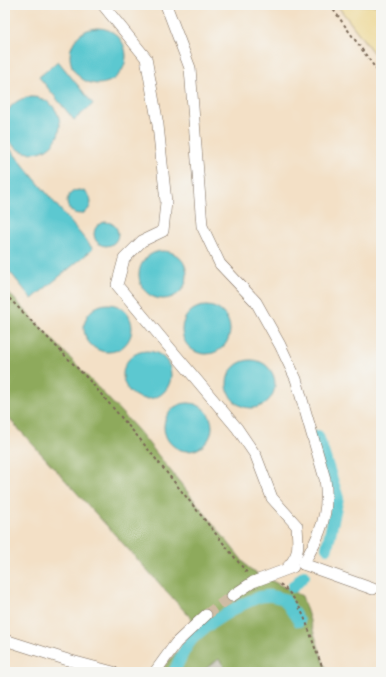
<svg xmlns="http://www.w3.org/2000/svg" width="386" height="677" viewBox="0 0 386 677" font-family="Caveat,sans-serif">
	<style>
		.industrial { fill: #c7c5b8 }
		.forest { fill: #8eaa5c; stroke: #646a3d }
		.sand { fill: #eeda9e; stroke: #94825e }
		.water { fill: #5bc8d0; stroke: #4b7977 }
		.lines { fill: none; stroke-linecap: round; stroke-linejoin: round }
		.canal { stroke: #5bc8d0; stroke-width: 12 }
		.minor-tunnel { stroke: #cebca4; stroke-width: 11; stroke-dasharray: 11 5.5; stroke-linecap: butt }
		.minor-casing { stroke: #7b6a59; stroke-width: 12 }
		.path { stroke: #7b6a59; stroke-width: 2; stroke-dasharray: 3 3; stroke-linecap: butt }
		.minor { stroke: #fff; stroke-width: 11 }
	</style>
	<rect width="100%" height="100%" fill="#f6f6f2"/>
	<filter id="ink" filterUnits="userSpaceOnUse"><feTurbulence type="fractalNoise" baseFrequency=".025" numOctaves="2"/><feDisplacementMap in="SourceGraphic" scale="8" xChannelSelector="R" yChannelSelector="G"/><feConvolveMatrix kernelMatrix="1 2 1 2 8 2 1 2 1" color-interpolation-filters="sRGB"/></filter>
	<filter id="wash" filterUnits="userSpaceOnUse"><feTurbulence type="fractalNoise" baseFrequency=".012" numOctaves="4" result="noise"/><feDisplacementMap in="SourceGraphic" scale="16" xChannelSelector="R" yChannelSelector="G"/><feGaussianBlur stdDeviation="0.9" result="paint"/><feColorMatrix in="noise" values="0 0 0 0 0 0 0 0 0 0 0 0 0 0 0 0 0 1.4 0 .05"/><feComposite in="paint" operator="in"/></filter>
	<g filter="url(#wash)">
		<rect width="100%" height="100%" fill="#f3e0c6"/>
		<path class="industrial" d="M 219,658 L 228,672 L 201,672 Z"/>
		<path class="forest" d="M 5,289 L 138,430 L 250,570 L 302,596 L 324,664 L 329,672 L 228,672 L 219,659 L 201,672 L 164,672 L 164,666 L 199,627 L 5,414 Z"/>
		<path class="sand" d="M 337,5 L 381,5 L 381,63 Z"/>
		<g class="water">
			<circle cx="98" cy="56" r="28"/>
			<path d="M 58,61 L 93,104 L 74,120 L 39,77 Z"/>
			<circle cx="32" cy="125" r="28"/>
			<path d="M 5,143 L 93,249 L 32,299 L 5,266 Z"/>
			<circle cx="79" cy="202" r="12"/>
			<circle cx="106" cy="234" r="12"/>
			<circle cx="163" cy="275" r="24"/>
			<circle cx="108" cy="328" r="24"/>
			<circle cx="206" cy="330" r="24"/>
			<circle cx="147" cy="375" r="24"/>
			<circle cx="251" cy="384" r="24"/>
			<circle cx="188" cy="427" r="24"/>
		</g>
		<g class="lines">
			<g class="canal">
				<path d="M 318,436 L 338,498 L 327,548"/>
				<path d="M 293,587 L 304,576"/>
				<path d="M 174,672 C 179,661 185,646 194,637 C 205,626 251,596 266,596 C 272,595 279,598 284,599 L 299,621"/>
			</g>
		</g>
	</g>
	<g filter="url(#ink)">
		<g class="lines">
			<path class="minor-tunnel" d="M 206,615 L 232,596"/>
			<g class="minor-casing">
				<g id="minor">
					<path d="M 103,5 L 146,58 L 158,125 L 166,202 L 163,231 L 142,241 L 124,259 L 117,285 L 237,428 L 256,456 L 272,498 L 297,526 C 298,546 301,554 286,569"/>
					<path d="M 166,5 L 190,68 L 202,226 L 220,264 L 256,302 L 280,345 L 296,379 L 325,479 C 330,513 320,536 303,564"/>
					<path d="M 303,564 L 373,589"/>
					<path d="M 232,596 L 253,582 L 293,567"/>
					<path d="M 5,640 L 68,660 L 113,672"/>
					<path d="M 155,672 L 176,643 L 206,615"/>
				</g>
			</g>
			<g class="path">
				<path d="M 330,5 L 381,76"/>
				<path d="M 5,294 L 88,379 L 139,438 L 248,574"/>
				<path d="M 280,584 C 308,606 309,641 325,672"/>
			</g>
			<use href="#minor" class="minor"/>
		</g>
	</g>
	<rect width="386" height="677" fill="none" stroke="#f6f6f2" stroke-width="20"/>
</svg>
